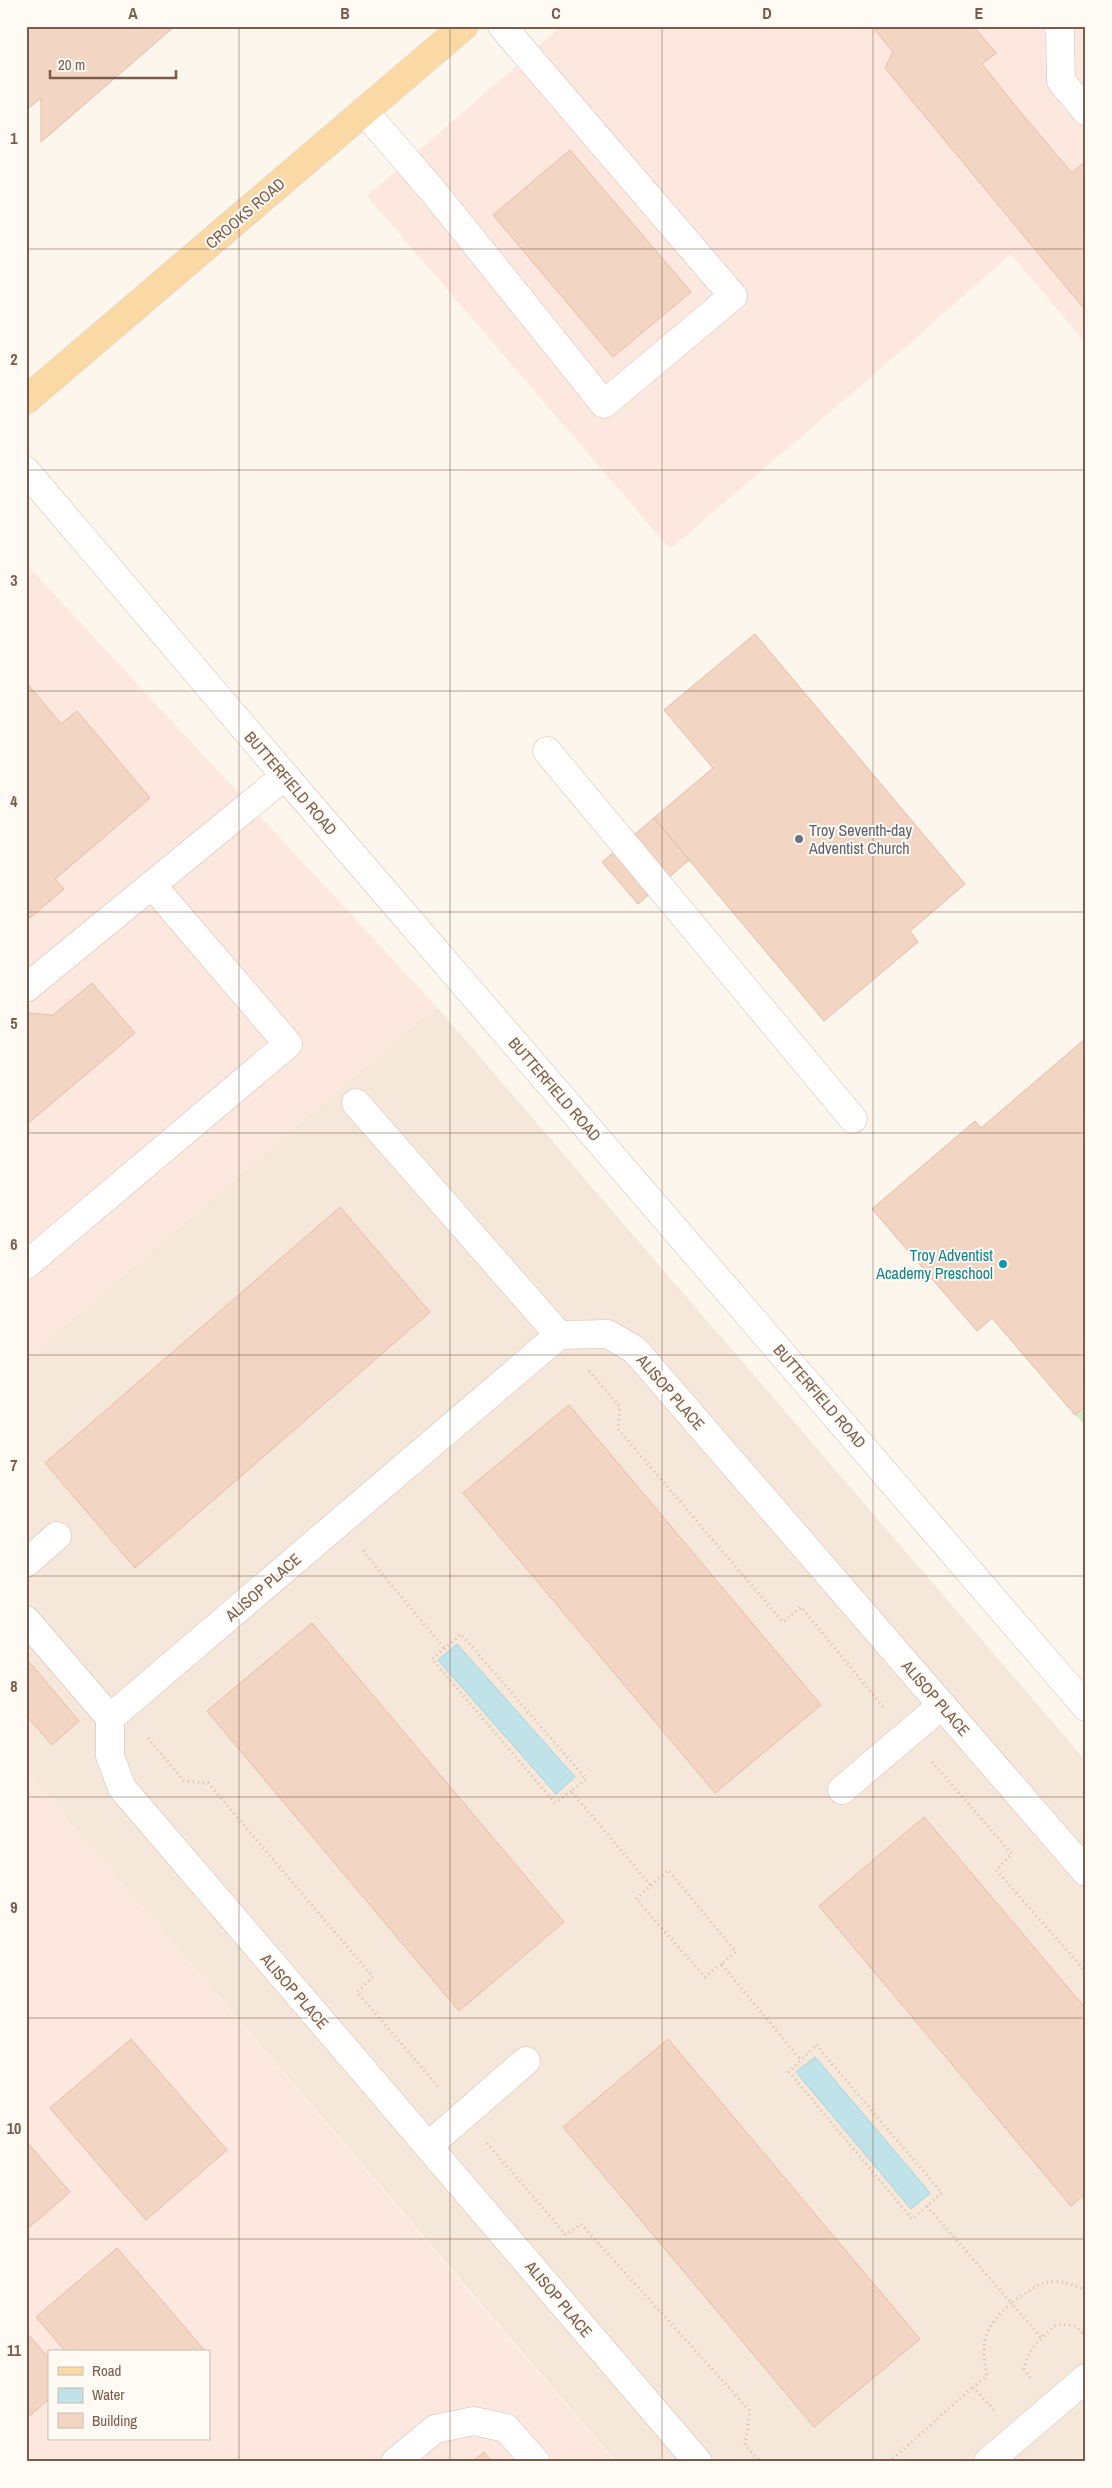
<svg xmlns="http://www.w3.org/2000/svg" width="1112" height="2488" viewBox="0 0 1112 2488" font-family="'Archivo Narrow',sans-serif">
	<style>
		.residential { fill: #f5e8da }
		.commercial { fill: #fde8e0; fill-rule: evenodd }
		.green { fill: #d8ecc9 }
		.water { fill: #bfe3e8; stroke: #a5d3da }
		.building { fill: #f3d5c3; stroke: #e6bba3 }
		.lines { fill: none; stroke-linecap: round; stroke-linejoin: round }
		.minor-casing { stroke: #d1beb0; stroke-width: 29 }
		.major-casing { stroke: #dad1cd; stroke-width: 29 }
		.path { stroke: #d9b8a5; stroke-width: 3; stroke-dasharray: 1 4; stroke-linecap: butt }
		.minor { stroke: #fff; stroke-width: 28 }
		.major { stroke: #fbd9a5; stroke-width: 28 }
		.grid { fill: none; stroke: #7a5c4d; stroke-width: 1; stroke-opacity: 0.55 }
		.worship-dot { fill: #6b7280; stroke: #fffaf3; stroke-width: 2 }
		.culture-dot { fill: #0f9aa8; stroke: #fffaf3; stroke-width: 2 }
		.labels { text-anchor: middle; dominant-baseline: central; stroke-width: 4; stroke-linejoin: round; paint-order: stroke }
		.street-label { font-size: 16px; fill: #7a5c4d; stroke: #fffaf3 }
		.worship-label { font-size: 16px; fill: #5b616d; stroke: #fffaf3; text-anchor: start }
		.culture-label { font-size: 16px; fill: #0d838f; stroke: #fffaf3; text-anchor: end }
		.neatline { fill: none; stroke: #7a5c4d; stroke-width: 2 }
		.grid-label { font-size: 16px; text-anchor: middle; font-weight: bold; fill: #7a5c4d }
	</style>
	<rect width="100%" height="100%" fill="#fdf6ec"/>
	<path class="residential" d="M 436,1006 L 1086,1761 L 1086,2462 L 616,2462 L 26,1771 L 26,1359 Z"/>
	<g class="commercial">
		<path d="M 562,26 L 1086,26 L 1086,344 L 1011,254 L 878,371 L 670,549 L 367,196 Z"/>
		<path d="M 26,564 L 436,1006 L 26,1359 Z"/>
		<path d="M 26,1771 L 477,2301 L 615,2462 L 26,2462 ZM 49,2352 L 209,2352 L 209,2439 L 49,2439 Z"/>
	</g>
	<path class="green" d="M 1086,1406 L 1086,1427 L 1075,1415 Z"/>
	<g class="water">
		<path d="M 457,1644 L 575,1777 L 556,1794 L 438,1660 Z"/>
		<path d="M 815,2057 L 930,2193 L 911,2209 L 796,2072 Z"/>
	</g>
	<g class="building">
		<path d="M 26,26 L 175,26 L 41,142 L 41,98 L 26,110 Z"/>
		<path d="M 872,26 L 973,26 L 996,53 L 982,64 L 1017,108 L 1072,173 L 1086,161 L 1086,311 L 885,68 L 893,52 Z"/>
		<path d="M 570,150 L 691,292 L 613,357 L 493,215 Z"/>
		<path d="M 755,634 L 965,884 L 910,931 L 918,942 L 824,1021 L 654,818 L 713,768 L 664,710 Z"/>
		<path d="M 26,682 L 61,724 L 77,711 L 150,798 L 55,879 L 64,889 L 26,921 Z"/>
		<path d="M 654,818 L 689,860 L 638,904 L 602,862 Z"/>
		<path d="M 92,983 L 135,1033 L 26,1125 L 26,1013 L 53,1015 Z"/>
		<path d="M 1086,1038 L 1086,1406 L 1075,1415 L 992,1318 L 977,1331 L 872,1209 L 975,1121 L 981,1128 Z"/>
		<path d="M 340,1207 L 430,1312 L 135,1568 L 45,1463 Z"/>
		<path d="M 569,1405 L 821,1705 L 715,1793 L 463,1493 Z"/>
		<path d="M 312,1623 L 564,1922 L 459,2011 L 207,1711 Z"/>
		<path d="M 26,1658 L 79,1721 L 52,1745 L 26,1715 Z"/>
		<path d="M 924,1817 L 1086,2009 L 1086,2193 L 1071,2206 L 819,1906 Z"/>
		<path d="M 131,2039 L 227,2150 L 146,2220 L 50,2108 Z"/>
		<path d="M 668,2039 L 920,2339 L 814,2427 L 563,2127 Z"/>
		<path d="M 26,2141 L 70,2192 L 26,2230 Z"/>
		<path d="M 117,2248 L 206,2352 L 66,2352 L 36,2317 Z"/>
		<path d="M 26,2332 L 49,2358 L 49,2399 L 26,2419 Z"/>
		<path d="M 484,2452 L 492,2462 L 472,2462 Z"/>
	</g>
	<g class="lines">
		<g class="minor-casing">
			<g id="minor">
				<path d="M 1058,26 L 1060,33 L 1061,81 L 1086,111"/>
				<path d="M 364,111 L 433,191 L 604,404 L 733,296 L 502,26"/>
				<path d="M 26,471 L 285,776 L 1086,1707"/>
				<path d="M 547,751 L 853,1119"/>
				<path d="M 26,988 L 285,776"/>
				<path d="M 356,1103 L 559,1335"/>
				<path d="M 26,1265 L 288,1044 L 152,885"/>
				<path d="M 26,1563 L 57,1536"/>
				<path d="M 26,1620 L 110,1718"/>
				<path d="M 842,1790 L 942,1705"/>
				<path d="M 428,2146 L 526,2061"/>
				<path d="M 395,2462 L 435,2429 L 474,2421 L 506,2428 L 536,2462"/>
				<path d="M 698,2462 L 122,1788 L 110,1756 L 110,1718 L 559,1335 L 608,1334 L 635,1350 L 1086,1872"/>
				<path d="M 988,2462 L 1086,2378"/>
			</g>
		</g>
		<g class="major-casing">
			<path id="major" d="M 26,400 L 464,26"/>
		</g>
		<g class="path">
			<path d="M 589,1371 L 620,1407 L 618,1429 L 783,1622 L 801,1607 L 884,1708"/>
			<path d="M 363,1551 L 444,1648"/>
			<path d="M 148,1738 L 184,1781 L 208,1783 L 373,1977 L 357,1992 L 440,2089"/>
			<path d="M 932,1762 L 1012,1854 L 996,1870 L 1086,1972"/>
			<path d="M 571,1791 L 555,1803 L 432,1659 L 461,1634 L 586,1779 L 571,1791 L 651,1886"/>
			<path d="M 721,1964 L 705,1977 L 636,1899 L 668,1870 L 736,1952 L 721,1964 L 801,2060"/>
			<path d="M 816,2045 L 942,2193 L 912,2219 L 789,2072 Z"/>
			<path d="M 487,2143 L 566,2235 L 581,2224 L 750,2411 L 745,2445 L 760,2462"/>
			<path d="M 927,2206 L 1011,2303 C 1042,2282 1048,2274 1086,2290"/>
			<path d="M 1030,2378 L 1024,2369 C 1028,2348 1041,2337 1058,2324 L 1075,2326 L 1086,2336"/>
			<path d="M 994,2410 L 973,2387 L 987,2376 C 980,2339 984,2329 1011,2303 L 1041,2337"/>
			<path d="M 889,2462 L 973,2387"/>
		</g>
		<use href="#minor" class="minor"/>
		<use href="#major" class="major"/>
	</g>
	<path class="grid" d="M 239,26 L 239,2462M 450,26 L 450,2462M 662,26 L 662,2462M 873,26 L 873,2462M 26,249 L 1086,249M 26,470 L 1086,470M 26,691 L 1086,691M 26,912 L 1086,912M 26,1133 L 1086,1133M 26,1355 L 1086,1355M 26,1576 L 1086,1576M 26,1797 L 1086,1797M 26,2018 L 1086,2018M 26,2239 L 1086,2239"/>
	<circle class="worship-dot" cx="799" cy="839" r="5"/>
	<circle class="culture-dot" cx="1003" cy="1264" r="5"/>
	<g class="labels">
		<g class="street-label">
			<text transform="translate(245 213) rotate(-41)">CROOKS ROAD</text>
			<text transform="translate(291 783) rotate(49)">BUTTERFIELD ROAD</text>
			<text transform="translate(555 1089) rotate(49)">BUTTERFIELD ROAD</text>
			<text transform="translate(671 1392) rotate(49)">ALISOP PLACE</text>
			<text transform="translate(820 1396) rotate(49)">BUTTERFIELD ROAD</text>
			<text transform="translate(263 1587) rotate(-41)">ALISOP PLACE</text>
			<text transform="translate(936 1698) rotate(49)">ALISOP PLACE</text>
			<text transform="translate(295 1991) rotate(49)">ALISOP PLACE</text>
			<text transform="translate(559 2299) rotate(50)">ALISOP PLACE</text>
		</g>
		<g class="worship-label">
			<text x="809" y="830">Troy Seventh-day<tspan x="809" dy="18">Adventist Church</tspan></text>
		</g>
		<g class="culture-label">
			<text x="993" y="1255">Troy Adventist<tspan x="993" dy="18">Academy Preschool</tspan></text>
		</g>
	</g>
	<rect width="1112" height="2488" fill="none" stroke="#fffaf3" stroke-width="55"/>
	<rect x="48" y="2350" width="162" height="90" fill="#fffaf3" stroke="#cabbb1"/>
	<rect x="58" y="2367" width="25" height="8" fill="#fbd9a5" stroke="#cabbb1"/>
	<text x="92" y="2376" font-size="15" fill="#7a5c4d">Road</text>
	<rect x="58" y="2388" width="25" height="15" fill="#bfe3e8" stroke="#cabbb1"/>
	<text x="92" y="2400" font-size="15" fill="#7a5c4d">Water</text>
	<rect x="58" y="2413" width="25" height="15" fill="#f3d5c3" stroke="#cabbb1"/>
	<text x="92" y="2426" font-size="15" fill="#7a5c4d">Building</text>
	<path d="M50 70v8h126v-8" fill="none" stroke="#7a5c4d" stroke-width="2.5"/>
	<text x="58" y="70" font-size="15" fill="#7a5c4d" stroke="#fffaf3" stroke-width="4" paint-order="stroke">20 m</text>
	<rect x="28" y="28" width="1056" height="2432" class="neatline"/>
	<g class="grid-label">
		<text x="133" y="19">A</text>
		<text x="345" y="19">B</text>
		<text x="556" y="19">C</text>
		<text x="767" y="19">D</text>
		<text x="979" y="19">E</text>
		<text x="14" y="144">1</text>
		<text x="14" y="365">2</text>
		<text x="14" y="586">3</text>
		<text x="14" y="807">4</text>
		<text x="14" y="1029">5</text>
		<text x="14" y="1250">6</text>
		<text x="14" y="1471">7</text>
		<text x="14" y="1692">8</text>
		<text x="14" y="1913">9</text>
		<text x="14" y="2134">10</text>
		<text x="14" y="2356">11</text>
	</g>
</svg>
